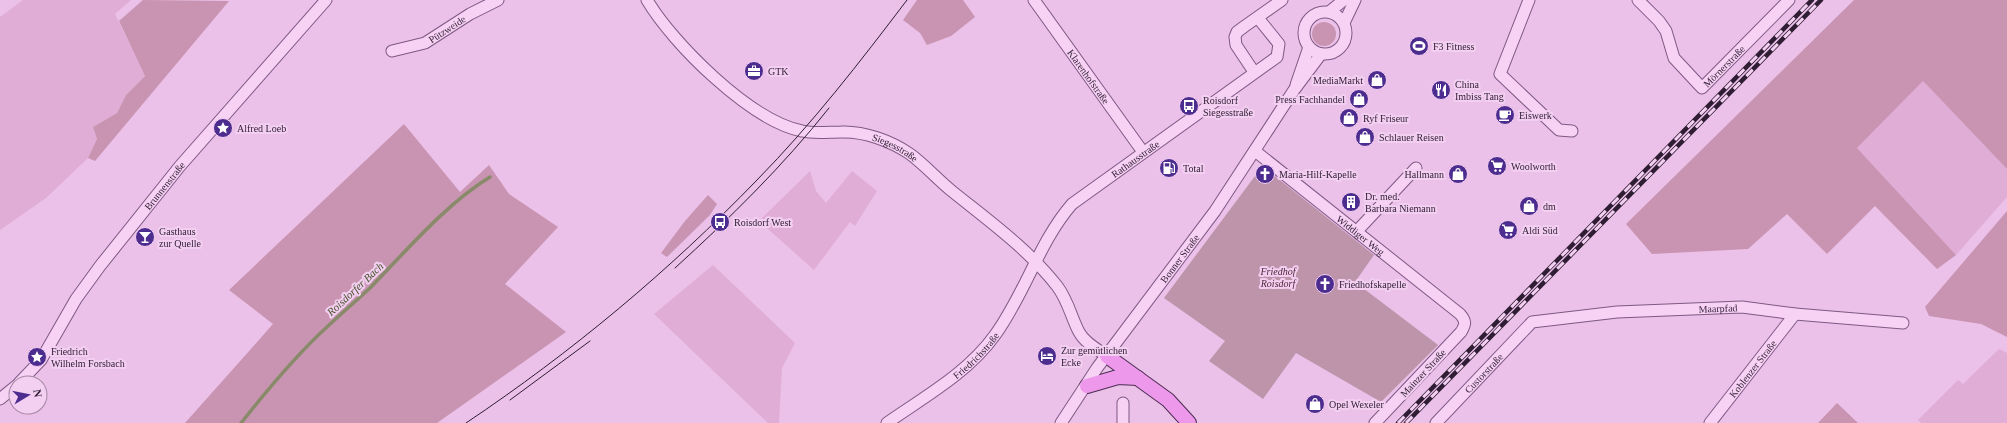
<svg xmlns="http://www.w3.org/2000/svg" width="2007" height="423" viewBox="0 0 2007 423" font-family="'Times New Roman',serif">
	<style>
		.farmland { fill: #e0add7 }
		.green { fill: #c894b1 }
		.cemetery { fill: #bd94aa }
		.lines { fill: none; stroke-linecap: round; stroke-linejoin: round }
		.stream { stroke: #888a6a; stroke-width: 3.5 }
		.minor-casing { stroke: #7e5983; stroke-width: 13 }
		.major-casing { stroke: #4a2d51; stroke-width: 16 }
		.minor { stroke: #f7d2f5; stroke-width: 11 }
		.major { stroke: #ee98eb; stroke-width: 14 }
		.tram { stroke: #2f1d33; stroke-width: 1 }
		.rail-casing { stroke: #2f1d33; stroke-width: 4.5 }
		.rail { stroke: #f3cff1; stroke-width: 3; stroke-dasharray: 9; stroke-linecap: butt }
		.labels { text-anchor: middle; dominant-baseline: central; stroke-width: 4; stroke-linejoin: round; paint-order: stroke }
		.street-label { font-size: 10px; fill: #2f1d33; stroke: #f3cff1 }
		.poi-label { font-size: 10px; fill: #2f1d33; stroke: #f3cff1; text-anchor: start }
		.park-label { font-size: 10px; font-style: italic; fill: #4f2436; stroke: #f3cff1 }
		.water-label { font-size: 11px; font-style: italic; fill: #48532c; stroke: #f3cff1 }
	</style>
	<rect width="100%" height="100%" fill="#ebc0e9"/>
	<g class="farmland">
		<path d="M 23,0 L 131,0 L 115,14 L 145,76 L 126,95 L 117,113 L 93,127 L 97,139 L 88,158 L 46,198 L 0,230 L 0,17 Z"/>
		<path d="M 1923,81 L 2007,169 L 2007,197 L 1956,255 L 1857,148 Z"/>
		<path d="M 810,171 L 816,191 L 826,203 L 852,171 L 877,191 L 855,226 L 850,222 L 814,270 L 759,221 Z"/>
		<path d="M 713,265 L 795,343 L 782,368 L 779,423 L 768,423 L 654,314 Z"/>
		<path d="M 1999,349 L 2007,353 L 2007,423 L 1921,423 L 1918,420 L 1958,380 L 1963,384 Z"/>
	</g>
	<g class="green">
		<path d="M 143,0 L 229,1 L 95,161 L 88,158 L 97,139 L 93,127 L 117,113 L 126,95 L 145,76 L 119,21 Z"/>
		<path d="M 917,0 L 963,0 L 975,17 L 951,36 L 927,45 L 920,33 L 903,20 Z"/>
		<path d="M 1854,0 L 2007,0 L 2007,169 L 1923,81 L 1857,148 L 1956,255 L 1937,269 L 1875,206 L 1827,254 L 1787,214 L 1748,249 L 1652,254 L 1626,224 Z"/>
		<circle cx="1324" cy="34" r="12"/>
		<path d="M 404,124 L 460,192 L 489,165 L 509,194 L 558,227 L 505,284 L 566,332 L 437,423 L 185,423 L 273,324 L 229,290 Z"/>
		<path d="M 708,195 L 717,204 L 710,215 L 667,257 L 661,253 L 685,221 Z"/>
		<path d="M 2007,211 L 2007,337 L 1981,324 L 1929,316 L 1925,307 Z"/>
		<path d="M 1837,403 L 1858,423 L 1818,423 Z"/>
	</g>
	<path class="cemetery" d="M 1271,173 L 1374,255 L 1355,282 L 1438,345 L 1381,402 L 1296,353 L 1263,399 L 1209,361 L 1225,341 L 1164,298 L 1255,176 L 1264,182 Z"/>
	<g class="lines">
		<path class="stream" d="M 241,423 C 268,389 296,355 328,326 C 342,313 356,301 370,288 C 405,252 447,203 490,177"/>
		<g class="minor-casing">
			<g id="minor">
				<path id="s1" d="M 647,0 C 673,44 751,121 802,131 C 815,134 828,132 841,132 C 864,131 891,141 910,154 C 925,165 938,180 953,192 C 989,221 1028,249 1057,286 C 1068,300 1071,317 1079,332 C 1085,343 1097,349 1107,356"/>
				<path id="s2" d="M 1034,0 L 1143,152"/>
				<path d="M 1529,0 L 1500,74 L 1559,130 L 1572,131"/>
				<path id="s3" d="M 1638,0 L 1659,21 L 1666,31 L 1674,58 L 1702,88 L 1789,0"/>
				<circle cx="1325" cy="33" r="21"/>
				<path d="M 1329,12 L 1344,0"/>
				<path d="M 1344,23 L 1355,0"/>
				<path id="s4" d="M 392,51 L 425,43 L 470,14 L 498,0"/>
				<path d="M 1254,72 L 1236,45 L 1235,37 L 1237,32 L 1245,26 L 1282,0"/>
				<path d="M 1296,85 L 1309,47"/>
				<path id="s5" d="M 1255,151 L 1460,314 C 1466,321 1466,324 1461,332 L 1375,423"/>
				<path d="M 1357,231 L 1416,168"/>
				<path id="s6" d="M 19,383 L 41,360 L 76,299 L 100,266 L 180,166 L 326,0"/>
				<path d="M 0,399 L 16,386"/>
				<path id="s7" d="M 887,423 C 924,397 968,373 995,335 C 1025,294 1039,242 1072,204 L 1277,57 L 1279,44 L 1258,18"/>
				<path id="s8" d="M 1061,423 L 1097,368 L 1215,211 L 1294,90 L 1321,54"/>
				<path d="M 1123,423 L 1123,403"/>
				<path id="s9" d="M 1436,423 L 1532,322 L 1617,312 L 1742,307 L 1795,314 L 1903,323"/>
				<path id="s10" d="M 1710,423 L 1795,314"/>
			</g>
		</g>
		<g class="major-casing">
			<g id="major">
				<path d="M 1107,356 L 1168,400 L 1189,423"/>
				<path d="M 1087,386 L 1118,377 L 1138,378"/>
			</g>
		</g>
		<use href="#minor" class="minor"/>
		<use href="#major" class="major"/>
		<g class="tram">
			<path d="M 675,268 C 730,218 783,166 829,108"/>
			<path d="M 510,400 L 590,341"/>
			<path d="M 466,423 C 572,352 669,271 757,180 C 812,124 860,62 907,0"/>
		</g>
		<g class="rail-casing">
			<g id="rail">
				<path d="M 1398,423 L 1812,0"/>
				<path d="M 1406,423 L 1821,0"/>
			</g>
		</g>
		<use href="#rail" class="rail"/>
	</g>
	<defs>
		<g id="stadium-disc" transform="scale(1)"><circle r="9.5" fill="#4d2c8f" stroke="#f3cff1"/><path d="M0-5a6.5 5 0 1 0 0 10a6.5 5 0 1 0 0-10ZM-3.5-1.8h7v3.6h-7Z" fill="#fff"/></g>
		<g id="office-disc" transform="scale(1)"><circle r="9.5" fill="#4d2c8f" stroke="#f3cff1"/><path d="M-6-3h4V-5.5h4V-3h4V5H-6ZM-1-4.5V-3h2v-1.5ZM-6 0V1H6V0Z" fill="#fff"/></g>
		<g id="shop-disc" transform="scale(1)"><circle r="9.5" fill="#4d2c8f" stroke="#f3cff1"/><path d="M-5-2.5h2.3a2.7 3.5 0 0 1 5.4 0H5L5.5 6h-11ZM-1.5-2.5h3a1.5 2.3 0 0 0-3 0Z" fill="#fff"/></g>
		<g id="restaurant-disc" transform="scale(1)"><circle r="9.5" fill="#4d2c8f" stroke="#f3cff1"/><path d="M-5-6h1v4h1v-4h1v4h1v-4h1v5L-1.5 .5V6h-2V.5L-5-1ZM5-6V6H3V1.5H1.5Q1.5-4 5-6Z" fill="#fff"/></g>
		<g id="bus-disc" transform="scale(1)"><circle r="9.5" fill="#4d2c8f" stroke="#f3cff1"/><path d="M-5-6H5V4H4V6H2V4H-2V6H-4V4H-5ZM-3.5-4V0h7V-4ZM-3.5 1.2v1.5H-2V1.2ZM2 1.2v1.5H3.5V1.2Z" fill="#fff"/></g>
		<g id="cafe-disc" transform="scale(1)"><circle r="9.5" fill="#4d2c8f" stroke="#f3cff1"/><path d="M-5.5-4.5H6V0H3Q3 3.5 0 3.5H-2.5Q-5.5 3.5-5.5 0ZM3-3.2v2h1.7v-2ZM-6 4.5H4V6H-6Z" fill="#fff"/></g>
		<g id="sight-disc" transform="scale(1)"><circle r="9.5" fill="#4d2c8f" stroke="#f3cff1"/><path d="M0-6L1.8-2.2L6-1.7L2.9 1.2L3.7 5.4L0 3.3L-3.7 5.4L-2.9 1.2L-6-1.7L-1.8-2.2Z" fill="#fff"/></g>
		<g id="supermarket-disc" transform="scale(1)"><circle r="9.5" fill="#4d2c8f" stroke="#f3cff1"/><path d="M-6-5.5h2.5l.6 2H6L4.5 2H-2.5L-4.4-4H-6ZM-1.5 3.2a1.3 1.3 0 1 0 .1 0ZM3 3.2a1.3 1.3 0 1 0 .1 0Z" fill="#fff"/></g>
		<g id="fuel-disc" transform="scale(1)"><circle r="9.5" fill="#4d2c8f" stroke="#f3cff1"/><path d="M-5.5-6h7V0h2V4h1.3V-2.5L3-4.5l.8-.8L6-3V5H2.5V1h-1V6h-7ZM-4.2-4.7v3.2H.2V-4.7Z" fill="#fff"/></g>
		<g id="church-disc" transform="scale(1)"><circle r="9.5" fill="#4d2c8f" stroke="#f3cff1"/><path d="M-1.2-6h2.4v3.5h3.3v2.4h-3.3V6h-2.4V-.1h-3.3v-2.4h3.3Z" fill="#fff"/></g>
		<g id="building-disc" transform="scale(1)"><circle r="9.5" fill="#4d2c8f" stroke="#f3cff1"/><path d="M-4-6H4V6H1V3H-1V6H-4ZM-2.5-4.3h1.7v1.8h-1.7ZM.8-4.3h1.7v1.8H.8ZM-2.5-1h1.7V.8h-1.7ZM.8-1h1.7V.8H.8Z" fill="#fff"/></g>
		<g id="bar-disc" transform="scale(1)"><circle r="9.5" fill="#4d2c8f" stroke="#f3cff1"/><path d="M-6-5H6L.8 .8V4.5H3.5V6h-7V4.5H-.8V.8Z" fill="#fff"/></g>
		<g id="hotel-disc" transform="scale(1)"><circle r="9.5" fill="#4d2c8f" stroke="#f3cff1"/><path d="M-6-4.5h1.5V1H6V5H4.5V3h-9V5H-6ZM-4 0a1.8 1.8 0 1 1 3.6 0ZM.5 0V-2.5h3Q6-2.5 6 0Z" fill="#fff"/></g>
	</defs>
	<g fill-rule="evenodd">
		<use href="#stadium-disc" x="1419" y="46"/>
		<use href="#office-disc" x="754" y="71"/>
		<use href="#shop-disc" x="1377" y="80"/>
		<use href="#restaurant-disc" x="1441" y="90"/>
		<use href="#shop-disc" x="1359" y="99"/>
		<use href="#bus-disc" x="1189" y="106"/>
		<use href="#cafe-disc" x="1505" y="115"/>
		<use href="#shop-disc" x="1349" y="118"/>
		<use href="#sight-disc" x="223" y="128"/>
		<use href="#shop-disc" x="1365" y="137"/>
		<use href="#supermarket-disc" x="1497" y="166"/>
		<use href="#fuel-disc" x="1169" y="168"/>
		<use href="#church-disc" x="1265" y="174"/>
		<use href="#shop-disc" x="1458" y="174"/>
		<use href="#building-disc" x="1351" y="202"/>
		<use href="#shop-disc" x="1529" y="206"/>
		<use href="#bus-disc" x="720" y="222"/>
		<use href="#supermarket-disc" x="1508" y="230"/>
		<use href="#bar-disc" x="145" y="237"/>
		<use href="#church-disc" x="1325" y="284"/>
		<use href="#hotel-disc" x="1047" y="356"/>
		<use href="#sight-disc" x="37" y="357"/>
		<use href="#shop-disc" x="1315" y="404"/>
	</g>
	<g class="labels">
		<g class="street-label">
			<text stroke="none"><textPath href="#s4" startOffset="60">Pützweide</textPath></text>
			<text stroke="none"><textPath href="#s3" startOffset="142">Mörnerstraße</textPath></text>
			<text stroke="none"><textPath href="#s2" startOffset="94">Klarenhofstraße</textPath></text>
			<text stroke="none"><textPath href="#s1" startOffset="303">Siegesstraße</textPath></text>
			<text stroke="none"><textPath href="#s7" startOffset="370">Rathausstraße</textPath></text>
			<text stroke="none"><textPath href="#s6" startOffset="246">Brunnenstraße</textPath></text>
			<text stroke="none"><textPath href="#s5" startOffset="135">Widdiger Weg</textPath></text>
			<text stroke="none"><textPath href="#s8" startOffset="203">Bonner Straße</textPath></text>
			<text stroke="none"><textPath href="#s9" startOffset="326">Maarpfad</textPath></text>
			<text stroke="none"><textPath href="#s7" startOffset="112">Friedrichstraße</textPath></text>
			<text stroke="none"><textPath href="#s10" startOffset="69">Koblenzer Straße</textPath></text>
			<text transform="translate(1423 373) rotate(-47)">Mainzer Straße</text>
			<text stroke="none"><textPath href="#s9" startOffset="69">Custorstraße</textPath></text>
		</g>
		<g class="poi-label">
			<text x="1433" y="46">F3 Fitness</text>
			<text x="768" y="71">GTK</text>
			<text x="1363" y="80" text-anchor="end">MediaMarkt</text>
			<text x="1455" y="84">China<tspan x="1455" dy="12">Imbiss Tang</tspan></text>
			<text x="1345" y="99" text-anchor="end">Press Fachhandel</text>
			<text x="1203" y="100">Roisdorf<tspan x="1203" dy="12">Siegesstraße</tspan></text>
			<text x="1519" y="115">Eiswerk</text>
			<text x="1363" y="118">Ryf Friseur</text>
			<text x="237" y="128">Alfred Loeb</text>
			<text x="1379" y="137">Schlauer Reisen</text>
			<text x="1511" y="166">Woolworth</text>
			<text x="1183" y="168">Total</text>
			<text x="1279" y="174">Maria-Hilf-Kapelle</text>
			<text x="1444" y="174" text-anchor="end">Hallmann</text>
			<text x="1365" y="196">Dr. med.<tspan x="1365" dy="12">Barbara Niemann</tspan></text>
			<text x="1543" y="206">dm</text>
			<text x="734" y="222">Roisdorf West</text>
			<text x="1522" y="230">Aldi Süd</text>
			<text x="159" y="231">Gasthaus<tspan x="159" dy="12">zur Quelle</tspan></text>
			<text x="1339" y="284">Friedhofskapelle</text>
			<text x="1061" y="350">Zur gemütlichen<tspan x="1061" dy="12">Ecke</tspan></text>
			<text x="51" y="351">Friedrich<tspan x="51" dy="12">Wilhelm Forsbach</tspan></text>
			<text x="1329" y="404">Opel Wexeler</text>
		</g>
		<g class="park-label">
			<text x="1278" y="271">Friedhof<tspan x="1278" dy="12">Roisdorf</tspan></text>
		</g>
		<g class="water-label">
			<text transform="translate(355 289) rotate(-43)">Roisdorfer Bach</text>
		</g>
	</g>
	<g transform="translate(28 395) rotate(80)"><circle r="19" fill="#f3cff1" stroke="#a588a5"/>
	<path d="M0-3L7 15L0 10L-7 15Z" fill="#4d2c8f"/>
	<text y="-6" font-size="11" font-weight="bold" text-anchor="middle" fill="#2f1d33">N</text>
	</g>
</svg>
